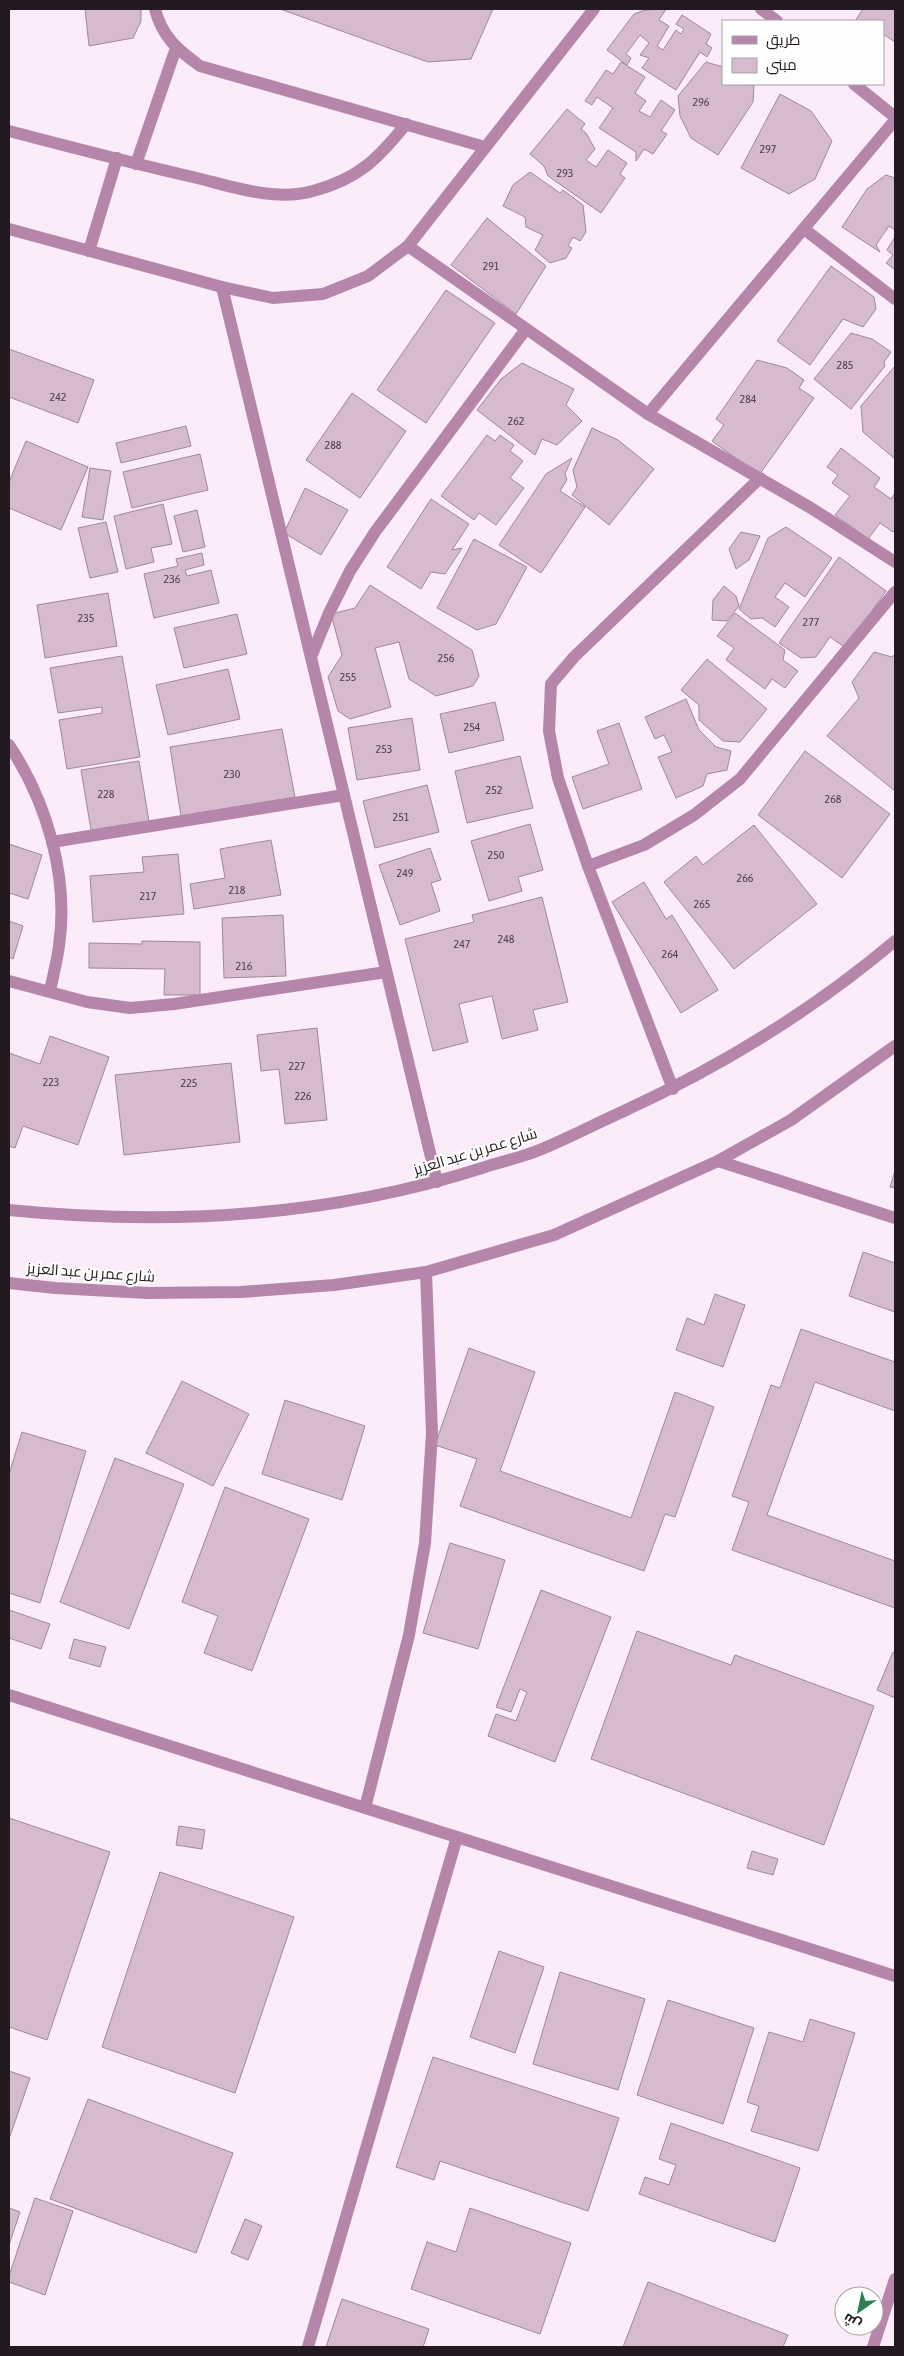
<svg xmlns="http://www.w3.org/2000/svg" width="904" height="2356" viewBox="0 0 904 2356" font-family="'Asap Condensed',Cairo,sans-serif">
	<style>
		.building { fill: #d6bbcf; stroke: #a1879a }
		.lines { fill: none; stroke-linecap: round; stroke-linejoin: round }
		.minor { stroke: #b586aa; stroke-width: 12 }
		.labels { text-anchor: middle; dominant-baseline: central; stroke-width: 4.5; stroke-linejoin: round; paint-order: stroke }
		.number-label { font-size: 12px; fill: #50424c }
		.street-label { font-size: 15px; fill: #231921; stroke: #fefefe }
	</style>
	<rect width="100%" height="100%" fill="#fcebf8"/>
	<g class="building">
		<path d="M 85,9 L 141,9 L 141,21 L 133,38 L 89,46 Z"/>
		<path d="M 280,9 L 493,9 L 471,59 L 428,62 Z"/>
		<path d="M 666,9 L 659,20 L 669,26 L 657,46 L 663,50 L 676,30 L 681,34 L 684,29 L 676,24 L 682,15 L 711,34 L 706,44 L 712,48 L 707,57 L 700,52 L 676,90 L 642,68 L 649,58 L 640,55 L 649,43 L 640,35 L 626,54 L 631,58 L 627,65 L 607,50 L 634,14 L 645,10 Z"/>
		<path d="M 863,9 L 895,9 L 895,42 L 883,34 L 883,21 L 855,21 Z"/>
		<path d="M 621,62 L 645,77 L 635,93 L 646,101 L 639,111 L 650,117 L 661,100 L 675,110 L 661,131 L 667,134 L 653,154 L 644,149 L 636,161 L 636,152 L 599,128 L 613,108 L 597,97 L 592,105 L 585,101 L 606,70 L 613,74 Z"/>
		<path d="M 706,62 L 723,67 L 723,84 L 754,85 L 753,102 L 718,155 L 691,138 L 680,116 L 678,96 Z"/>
		<path d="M 780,94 L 811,111 L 832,141 L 815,179 L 789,194 L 741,168 Z"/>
		<path d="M 567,109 L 585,124 L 581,129 L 586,133 L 595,149 L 586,160 L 596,167 L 608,150 L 627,163 L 620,174 L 625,178 L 601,213 L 548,176 L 544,166 L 530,154 Z"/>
		<path d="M 530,172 L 560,193 L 563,190 L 583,205 L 586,232 L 580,241 L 573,237 L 568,246 L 572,248 L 566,258 L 550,263 L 535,250 L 543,235 L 526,227 L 525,217 L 503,206 L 513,185 Z"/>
		<path d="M 886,175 L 895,178 L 895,230 L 889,226 L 876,245 L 880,252 L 842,227 L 867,189 Z"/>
		<path d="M 487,218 L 546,266 L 516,314 L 451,265 Z"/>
		<path d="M 895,237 L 895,270 L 886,263 L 893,255 L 887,250 Z"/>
		<path d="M 831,266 L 874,297 L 876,309 L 863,327 L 843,319 L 810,365 L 777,341 Z"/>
		<path d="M 446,290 L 495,323 L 426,423 L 377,390 Z"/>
		<path d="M 851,333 L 872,339 L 891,352 L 884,362 L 885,366 L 851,409 L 814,379 Z"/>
		<path d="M 9,349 L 94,380 L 78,423 L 9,397 Z"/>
		<path d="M 757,360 L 787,368 L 804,380 L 799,388 L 814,398 L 759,475 L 712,441 L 724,425 L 716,419 Z"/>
		<path d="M 522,363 L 574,389 L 566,405 L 582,421 L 557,445 L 542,439 L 535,455 L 477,410 L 501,379 Z"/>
		<path d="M 895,366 L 895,459 L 863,432 L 861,406 Z"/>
		<path d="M 352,393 L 406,431 L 360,498 L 306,460 Z"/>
		<path d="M 186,426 L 191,446 L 121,463 L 116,443 Z"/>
		<path d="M 592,428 L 618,440 L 654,469 L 609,525 L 572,495 L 577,487 L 573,470 Z"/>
		<path d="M 487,435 L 495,441 L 500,435 L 514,445 L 510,451 L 523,461 L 510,478 L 524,488 L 496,525 L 479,513 L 474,520 L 441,496 Z"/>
		<path d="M 26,441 L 88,467 L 61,530 L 9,508 L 9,482 Z"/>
		<path d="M 841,448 L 880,478 L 874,487 L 891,499 L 895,493 L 895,530 L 893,532 L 880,523 L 868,539 L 835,515 L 850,496 L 832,483 L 838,475 L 827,467 Z"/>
		<path d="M 200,454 L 208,490 L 132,508 L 123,472 Z"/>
		<path d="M 572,458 L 565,474 L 567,480 L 560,491 L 585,507 L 541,573 L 499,545 L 546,474 Z"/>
		<path d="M 90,468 L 111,471 L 103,520 L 82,517 Z"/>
		<path d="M 305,488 L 348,510 L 321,555 L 284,533 Z"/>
		<path d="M 431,499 L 469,524 L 452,550 L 462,548 L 445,574 L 431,572 L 421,589 L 387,567 Z"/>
		<path d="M 163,504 L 172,544 L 151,548 L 154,562 L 126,569 L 114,516 Z"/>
		<path d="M 197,510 L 205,547 L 183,552 L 174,516 Z"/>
		<path d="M 106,522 L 118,572 L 90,578 L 78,528 Z"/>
		<path d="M 786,527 L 832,558 L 805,597 L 785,583 L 775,597 L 789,607 L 775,627 L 762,618 L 751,619 L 739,609 L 768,538 Z"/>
		<path d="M 741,532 L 760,536 L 749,560 L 736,569 L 729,549 Z"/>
		<path d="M 474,539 L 527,567 L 496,624 L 477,630 L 437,608 Z"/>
		<path d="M 202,553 L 204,565 L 185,570 L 187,576 L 211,570 L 219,603 L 154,618 L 144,574 L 178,566 L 176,559 Z"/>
		<path d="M 839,557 L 886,591 L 846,648 L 830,637 L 816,657 L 801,658 L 779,643 Z"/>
		<path d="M 370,585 L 472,650 L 479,676 L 473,686 L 436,696 L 409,679 L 399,642 L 375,648 L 391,707 L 350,719 L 338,711 L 328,677 L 342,655 L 331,614 L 355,608 Z"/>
		<path d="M 724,586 L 736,596 L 739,606 L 727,621 L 712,620 L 713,600 Z"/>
		<path d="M 108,593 L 117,646 L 45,658 L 37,605 Z"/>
		<path d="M 735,613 L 785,650 L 783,660 L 798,671 L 785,688 L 772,679 L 765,689 L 726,660 L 734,648 L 717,636 Z"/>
		<path d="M 237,614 L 247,654 L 184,668 L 174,628 Z"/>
		<path d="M 874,652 L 892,657 L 895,654 L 895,791 L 827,736 L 859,698 L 852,682 Z"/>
		<path d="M 122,656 L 140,757 L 67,769 L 59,720 L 102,713 L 102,707 L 58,713 L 50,668 Z"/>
		<path d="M 707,659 L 767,709 L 740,742 L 723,741 L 699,720 L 699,705 L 681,690 Z"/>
		<path d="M 228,669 L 240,719 L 168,735 L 156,685 Z"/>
		<path d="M 686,699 L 699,730 L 716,747 L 731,751 L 727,770 L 707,774 L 703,786 L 676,798 L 658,757 L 672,752 L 664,735 L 655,739 L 645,717 Z"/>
		<path d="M 495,702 L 504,740 L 449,753 L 440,714 Z"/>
		<path d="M 412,718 L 420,770 L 357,780 L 348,728 Z"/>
		<path d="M 619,723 L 642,789 L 583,809 L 572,777 L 609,764 L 597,731 Z"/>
		<path d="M 282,729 L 295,797 L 181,816 L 170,747 Z"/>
		<path d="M 805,751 L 890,814 L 842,878 L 758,815 Z"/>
		<path d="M 520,756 L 533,808 L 467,823 L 455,771 Z"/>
		<path d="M 139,761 L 149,821 L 91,830 L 81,770 Z"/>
		<path d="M 427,785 L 439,832 L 375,848 L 363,801 Z"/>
		<path d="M 530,824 L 543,870 L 518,877 L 522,891 L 489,901 L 471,841 Z"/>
		<path d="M 754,825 L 817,904 L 734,969 L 664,882 L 696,856 L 703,865 Z"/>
		<path d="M 271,840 L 281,895 L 194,909 L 190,884 L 225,878 L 220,849 Z"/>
		<path d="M 9,844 L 42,855 L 28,899 L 9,893 Z"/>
		<path d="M 430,848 L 441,880 L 431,883 L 440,911 L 400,925 L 379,865 Z"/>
		<path d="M 178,854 L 184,914 L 93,922 L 90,876 L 144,872 L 142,857 Z"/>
		<path d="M 644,882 L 666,919 L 672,915 L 718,990 L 681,1013 L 612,902 Z"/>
		<path d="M 542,897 L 568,1002 L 533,1010 L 538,1030 L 502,1039 L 492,996 L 459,1004 L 468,1042 L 433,1051 L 405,939 L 474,922 L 472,915 Z"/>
		<path d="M 283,915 L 286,976 L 224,978 L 222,918 Z"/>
		<path d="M 9,921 L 23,926 L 13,959 L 9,957 Z"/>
		<path d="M 142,941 L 200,942 L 200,995 L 164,995 L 165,969 L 89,968 L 89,943 L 142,944 Z"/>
		<path d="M 317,1028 L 327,1120 L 285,1124 L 279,1069 L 261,1071 L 257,1035 Z"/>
		<path d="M 50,1036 L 109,1057 L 78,1145 L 23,1126 L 15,1148 L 9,1146 L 9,1053 L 40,1064 Z"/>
		<path d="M 231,1063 L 240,1142 L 124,1155 L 115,1075 Z"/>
		<path d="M 895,1171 L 895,1188 L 890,1187 Z"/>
		<path d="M 863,1252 L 895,1263 L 895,1312 L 849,1296 Z"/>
		<path d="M 715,1294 L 745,1305 L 723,1367 L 676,1350 L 687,1318 L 704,1325 Z"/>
		<path d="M 801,1329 L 895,1362 L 895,1411 L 815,1382 L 767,1515 L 895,1561 L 895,1608 L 732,1550 L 749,1502 L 732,1496 L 771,1385 L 780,1388 Z"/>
		<path d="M 469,1348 L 535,1372 L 500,1471 L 631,1518 L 675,1392 L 714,1407 L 675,1517 L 665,1514 L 644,1571 L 460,1506 L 477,1459 L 435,1445 Z"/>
		<path d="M 182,1381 L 249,1414 L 213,1486 L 146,1453 Z"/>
		<path d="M 285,1400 L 365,1426 L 342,1500 L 262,1474 Z"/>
		<path d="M 22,1432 L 86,1451 L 40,1603 L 9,1593 L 9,1474 Z"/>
		<path d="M 115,1458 L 184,1484 L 129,1629 L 60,1602 Z"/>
		<path d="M 225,1487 L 309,1519 L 252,1671 L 204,1653 L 218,1616 L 182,1602 Z"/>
		<path d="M 450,1543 L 505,1560 L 478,1649 L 423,1633 Z"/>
		<path d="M 541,1590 L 611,1617 L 555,1762 L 488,1736 L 496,1714 L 516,1721 L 527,1692 L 520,1689 L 511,1712 L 496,1707 Z"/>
		<path d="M 9,1610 L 50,1624 L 41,1649 L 9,1638 Z"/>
		<path d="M 637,1631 L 731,1665 L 735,1655 L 874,1706 L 824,1845 L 591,1759 Z"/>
		<path d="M 74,1639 L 106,1647 L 100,1667 L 69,1658 Z"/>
		<path d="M 893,1652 L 895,1653 L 895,1698 L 877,1690 Z"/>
		<path d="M 9,1818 L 110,1852 L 47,2040 L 9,2027 Z"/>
		<path d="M 179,1826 L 205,1830 L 202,1849 L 176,1845 Z"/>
		<path d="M 752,1851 L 778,1859 L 773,1875 L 747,1868 Z"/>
		<path d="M 160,1872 L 294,1917 L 235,2093 L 102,2047 Z"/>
		<path d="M 499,1951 L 544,1967 L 515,2053 L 470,2037 Z"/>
		<path d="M 560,1972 L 645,1999 L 618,2090 L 533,2064 Z"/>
		<path d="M 668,2000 L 754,2028 L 723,2124 L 637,2095 Z"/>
		<path d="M 810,2019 L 855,2033 L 818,2151 L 751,2131 L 759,2106 L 747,2102 L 769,2032 L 803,2042 Z"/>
		<path d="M 433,2057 L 619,2118 L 588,2211 L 440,2161 L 434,2180 L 396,2167 Z"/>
		<path d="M 9,2071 L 30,2078 L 9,2139 Z"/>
		<path d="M 88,2099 L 233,2153 L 196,2253 L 50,2199 Z"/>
		<path d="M 671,2123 L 800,2168 L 775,2242 L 639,2194 L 645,2177 L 669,2185 L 676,2165 L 659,2159 Z"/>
		<path d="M 35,2198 L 73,2211 L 45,2295 L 9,2282 L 9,2276 Z"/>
		<path d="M 9,2208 L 20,2212 L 9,2245 Z"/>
		<path d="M 470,2208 L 571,2243 L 540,2334 L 411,2289 L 427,2242 L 456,2252 Z"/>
		<path d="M 245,2219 L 262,2226 L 248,2260 L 231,2253 Z"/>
		<path d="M 648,2282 L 788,2335 L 783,2347 L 623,2347 Z"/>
		<path d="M 342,2299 L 429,2329 L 423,2347 L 326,2347 Z"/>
	</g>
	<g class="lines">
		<g class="minor">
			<path d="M 155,9 C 162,37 178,50 200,66 L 485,147"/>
			<path d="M 761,9 L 777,21"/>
			<path d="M 854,84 L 895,117"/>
			<path d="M 9,131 C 70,147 131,163 193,177 C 231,186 274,202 313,191 C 358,179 378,159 406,124"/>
			<path d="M 136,164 L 176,48"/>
			<path d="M 9,229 L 222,287 L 273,298 L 323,294 L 368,276 L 408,246 L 594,9"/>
			<path d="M 804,229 L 895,299"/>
			<path d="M 408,246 L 648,414 L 811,508 L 895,562"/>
			<path d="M 89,251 L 117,158"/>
			<path d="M 222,287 L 437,1182"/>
			<path d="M 648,414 L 895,120"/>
			<path d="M 311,657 L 329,613 L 350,571 L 375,532 L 526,329"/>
			<path d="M 9,745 C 47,802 69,877 59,946 C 57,961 53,976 50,991"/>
			<path d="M 52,842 L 344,795"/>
			<path d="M 588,866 L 644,845 L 694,815 L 740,779 L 895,592"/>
			<path d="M 9,981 L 87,1002 L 130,1008 L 174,1004 L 386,972"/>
			<path d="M 673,1089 L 588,866 L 558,778 L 549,731 L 551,684 L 574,657 L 760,478"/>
			<path d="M 718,1161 L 895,1218"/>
			<path d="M 9,1210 C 168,1226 329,1217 482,1168 C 500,1162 519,1158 537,1151 C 567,1139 595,1124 624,1111 C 722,1066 813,1010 895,941"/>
			<path d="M 9,1283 L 55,1288 L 148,1293 L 241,1292 L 334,1285 L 426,1272 L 554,1235 L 718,1161 L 791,1120 L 895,1046"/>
			<path d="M 9,1695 L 895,1976"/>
			<path d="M 365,1808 L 409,1635 L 425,1543 L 432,1433 L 426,1272"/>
			<path d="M 308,2347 L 457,1837"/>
			<path d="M 873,2347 L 895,2279"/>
		</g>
	</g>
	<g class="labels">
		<g class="number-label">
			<text x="701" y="102">296</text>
			<text x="768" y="149">297</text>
			<text x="565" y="173">293</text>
			<text x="491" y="266">291</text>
			<text x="845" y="365">285</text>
			<text x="58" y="397">242</text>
			<text x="748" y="399">284</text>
			<text x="516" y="421">262</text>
			<text x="333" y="445">288</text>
			<text x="172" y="579">236</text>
			<text x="86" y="618">235</text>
			<text x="811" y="622">277</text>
			<text x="446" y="658">256</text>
			<text x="348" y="677">255</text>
			<text x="472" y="727">254</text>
			<text x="384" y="749">253</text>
			<text x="232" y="774">230</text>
			<text x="494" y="790">252</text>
			<text x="106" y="794">228</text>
			<text x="833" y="799">268</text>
			<text x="401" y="817">251</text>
			<text x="496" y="855">250</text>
			<text x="405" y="873">249</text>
			<text x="745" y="878">266</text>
			<text x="237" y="890">218</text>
			<text x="148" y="896">217</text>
			<text x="702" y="904">265</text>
			<text x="506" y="939">248</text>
			<text x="462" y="944">247</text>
			<text x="670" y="954">264</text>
			<text x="244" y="966">216</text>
			<text x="297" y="1066">227</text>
			<text x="51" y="1082">223</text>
			<text x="189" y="1083">225</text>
			<text x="303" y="1096">226</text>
		</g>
		<g class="street-label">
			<text transform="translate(475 1151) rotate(-17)">شارع عمر بن عبد العزيز</text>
			<text transform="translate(91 1272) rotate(4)">شارع عمر بن عبد العزيز</text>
		</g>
	</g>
	<rect width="904" height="2356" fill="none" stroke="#231921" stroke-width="20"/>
	<rect x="722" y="20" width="162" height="65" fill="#fefefe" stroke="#a6a2a6"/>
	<rect x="732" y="36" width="25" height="8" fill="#b586aa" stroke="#a6a2a6"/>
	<text x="766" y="45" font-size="15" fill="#231921">طريق</text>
	<rect x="732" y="58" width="25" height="15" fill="#d6bbcf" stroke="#a6a2a6"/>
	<text x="766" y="70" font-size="15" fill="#231921">مبنى</text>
	<g transform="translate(859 2311) rotate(213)"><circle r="24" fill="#fefefe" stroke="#a6a2a6"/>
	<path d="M0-4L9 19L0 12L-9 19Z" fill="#2d7f51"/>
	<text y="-8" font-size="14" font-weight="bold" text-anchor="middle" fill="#231921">ش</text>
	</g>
</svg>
